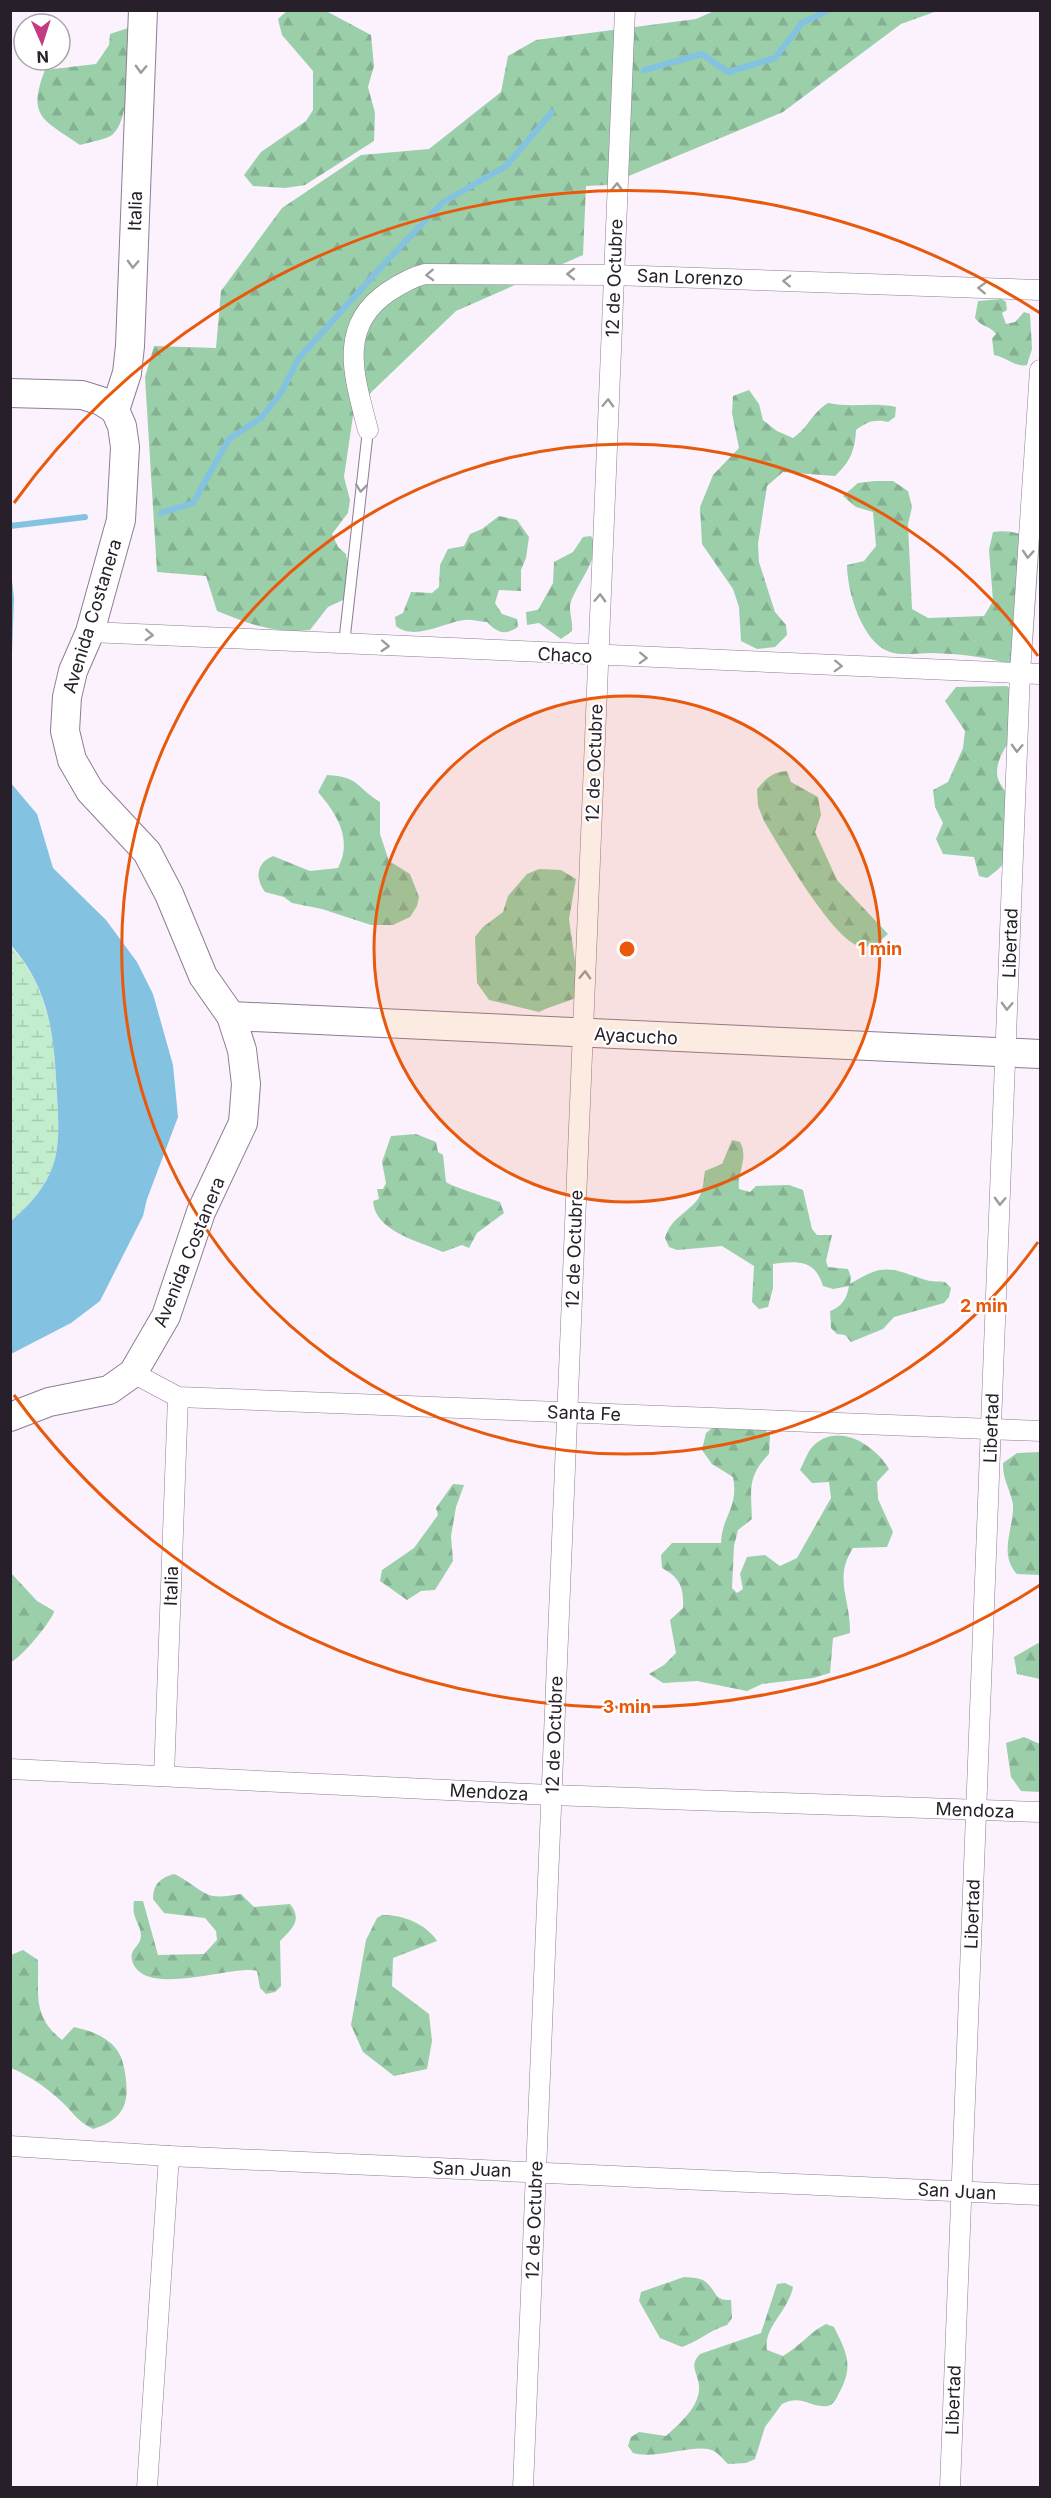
<svg xmlns="http://www.w3.org/2000/svg" width="1051" height="2498" viewBox="0 0 1051 2498" font-family="Inter,sans-serif">
	<style>
		.forest { fill: url(#forest-firs) }
		.wetland { fill: url(#wetland-marsh) }
		.water { fill: #83c2e0 }
		.lines { fill: none; stroke-linecap: round; stroke-linejoin: round }
		.stream { stroke: #83c2e0; stroke-width: 6 }
		.lane-casing { stroke: #8f7c95; stroke-width: 12 }
		.street-casing { stroke: #8f7c95; stroke-width: 21 }
		.secondary-casing { stroke: #8f7c95; stroke-width: 30 }
		.lane { stroke: #fff; stroke-width: 10 }
		.street { stroke: #fff; stroke-width: 20 }
		.secondary { stroke: #fff; stroke-width: 28 }
		.oneway { stroke: #9e9b9f }
		.ring { fill: none; stroke: #e8590c; stroke-width: 3 }
		.labels { text-anchor: middle; dominant-baseline: central; stroke-width: 4.5; stroke-linejoin: round; paint-order: stroke }
		.street-label { font-size: 18px; fill: #27202a; stroke: #fff }
		.centre { fill: #e8590c; stroke: #fff; stroke-width: 3 }
		.ring-label { font-size: 18px; text-anchor: middle; font-weight: bold; fill: #e8590c; stroke: #fff; stroke-width: 4.5; stroke-linejoin: round; paint-order: stroke }
	</style>
	<defs>
		<pattern id="forest-firs" width="22" height="20" patternUnits="userSpaceOnUse" patternTransform="scale(1.5)"><rect width="22" height="20" fill="#9acfa9"/><path d="M5 1l3.5 6h-7zM16 11l3.5 6h-7z" fill="#85b192"/></pattern>
		<pattern id="wetland-marsh" width="20" height="14" patternUnits="userSpaceOnUse" patternTransform="scale(1.5)"><rect width="20" height="14" fill="#c2eece"/><path d="M1 5h8M5 5V1M11 12h8M15 12V8" fill="none" stroke="#a7ccb1"/></pattern>
	</defs>
	<rect width="100%" height="100%" fill="#fbf2fe"/>
	<g class="forest">
		<path d="M 287,11 L 326,11 L 371,35 L 374,66 L 368,87 L 375,113 L 374,141 L 305,185 L 285,188 L 253,186 L 244,175 L 261,152 L 306,121 L 313,110 L 313,71 L 282,35 L 278,19 Z"/>
		<path d="M 714,11 L 937,11 L 901,24 L 783,112 L 607,185 L 586,186 L 583,255 L 456,311 L 361,402 L 354,409 L 344,477 L 350,500 L 348,513 L 332,534 L 338,547 L 346,554 L 350,577 L 343,600 L 328,607 L 310,630 C 275,634 249,624 217,611 L 206,576 L 157,572 L 145,377 L 154,346 L 216,348 L 221,291 L 282,208 L 361,155 L 429,149 L 501,92 L 508,56 L 536,40 L 696,19 Z"/>
		<path d="M 128,28 C 128,51 132,120 112,135 C 105,140 89,142 80,145 C 45,120 26,118 45,70 L 96,64 L 109,45 L 110,34 Z"/>
		<path d="M 1002,299 L 1006,302 L 1007,310 L 1002,313 L 1006,324 L 1015,322 L 1024,312 L 1030,314 L 1032,349 L 1027,365 C 1016,368 1006,357 994,355 L 992,338 L 996,334 C 991,326 981,327 975,318 L 978,301 Z"/>
		<path d="M 749,390 L 759,404 L 763,420 L 777,431 L 793,438 C 809,427 811,414 828,403 C 851,408 873,402 896,407 L 895,417 L 888,422 C 874,419 867,422 856,430 C 855,451 850,462 835,476 L 783,472 L 767,486 L 758,544 L 759,562 L 775,612 L 786,625 L 787,635 L 775,647 L 757,649 L 741,641 L 739,607 L 733,589 L 702,544 L 700,507 L 713,475 L 739,448 L 732,413 L 733,396 Z"/>
		<path d="M 875,481 L 893,481 L 908,491 L 912,507 L 908,524 L 912,609 L 928,618 L 984,616 L 993,601 L 989,550 L 993,532 C 1013,529 1021,536 1040,538 L 1033,639 L 1023,654 L 1009,664 C 983,656 959,654 932,653 C 919,653 902,656 890,652 C 862,643 847,591 847,565 L 864,561 L 876,546 L 873,512 L 856,507 L 843,496 L 858,483 Z"/>
		<path d="M 499,516 L 517,520 L 529,537 L 526,558 L 521,570 L 521,591 L 499,590 L 495,603 L 502,614 L 517,619 L 518,627 C 504,636 498,633 487,622 C 479,622 471,619 464,620 C 443,623 414,641 396,626 L 395,617 L 403,613 L 411,592 L 432,593 L 439,587 L 440,565 L 448,549 L 464,546 L 470,534 L 482,529 Z"/>
		<path d="M 591,536 C 605,556 571,589 570,607 C 570,615 573,623 572,631 L 561,639 L 539,623 L 527,625 L 526,612 L 538,610 L 553,583 L 554,562 L 573,552 L 583,537 Z"/>
		<path d="M 1007,686 C 1051,718 997,737 997,773 C 997,784 1010,796 1017,804 C 1014,841 1020,855 987,878 L 979,876 L 974,857 L 943,854 L 936,839 L 943,823 L 935,807 L 933,790 L 948,782 L 963,748 L 965,731 L 945,701 L 956,687 Z"/>
		<path d="M 787,771 L 791,782 L 818,797 L 821,815 L 815,832 L 837,880 L 888,934 C 879,942 873,948 860,946 C 834,942 779,846 764,821 L 758,806 L 757,789 C 767,778 772,772 787,771 Z"/>
		<path d="M 327,775 C 361,777 355,787 380,802 L 380,834 L 389,861 L 410,874 L 419,897 L 417,906 L 410,917 L 393,925 L 371,925 L 322,909 L 292,903 L 284,897 L 265,892 C 255,878 256,863 273,856 L 310,871 L 338,868 C 353,840 337,814 318,792 Z"/>
		<path d="M 539,869 L 561,870 L 576,879 L 569,919 L 579,989 L 579,996 C 566,1003 553,1005 539,1012 L 489,1000 L 477,983 L 475,937 L 483,927 L 503,912 L 508,896 L 527,874 Z"/>
		<path d="M 416,1134 L 436,1142 L 438,1152 L 443,1155 L 446,1182 C 450,1186 489,1198 500,1202 L 504,1213 L 477,1233 L 469,1248 L 462,1245 L 443,1252 C 419,1241 375,1232 373,1201 L 379,1199 L 377,1189 L 383,1189 L 386,1183 L 382,1162 L 391,1136 Z"/>
		<path d="M 732,1140 L 740,1142 C 749,1158 737,1172 739,1189 L 750,1192 L 756,1186 L 789,1185 L 803,1190 L 812,1229 L 817,1235 L 832,1235 L 826,1261 L 828,1267 L 848,1269 L 851,1277 L 850,1284 C 883,1263 890,1268 926,1280 C 931,1282 939,1281 945,1282 L 951,1288 L 949,1297 L 944,1303 L 894,1317 L 883,1329 L 851,1342 L 845,1335 L 837,1334 L 831,1328 L 830,1311 C 842,1307 847,1298 849,1286 L 833,1289 L 823,1286 C 815,1259 797,1261 773,1264 L 773,1288 L 768,1307 L 759,1309 L 752,1302 L 754,1266 L 722,1246 L 677,1250 L 669,1247 L 665,1238 C 671,1218 686,1214 698,1199 C 704,1190 703,1181 705,1171 L 722,1164 Z"/>
		<path d="M 721,1421 L 759,1422 L 770,1436 L 769,1454 C 747,1476 751,1490 752,1519 L 738,1530 L 734,1546 L 732,1588 L 737,1593 L 743,1589 L 740,1574 L 747,1557 L 765,1555 L 780,1566 L 797,1558 L 831,1498 L 829,1482 L 812,1483 L 800,1470 C 804,1463 808,1450 814,1445 C 839,1422 875,1445 889,1469 L 877,1482 L 878,1499 L 893,1532 L 887,1547 L 853,1548 C 833,1579 851,1599 850,1633 L 833,1638 L 830,1673 L 813,1678 L 762,1684 L 747,1691 L 697,1681 L 663,1683 L 649,1674 L 664,1665 L 676,1653 L 670,1620 L 683,1608 C 684,1587 680,1578 662,1568 L 661,1555 L 672,1543 L 721,1543 C 722,1515 739,1508 733,1477 L 712,1464 L 702,1450 L 706,1433 Z"/>
		<path d="M 1040,1452 L 1040,1575 L 1017,1574 C 998,1553 1014,1529 1013,1505 C 1011,1490 1003,1482 1003,1463 L 1017,1453 Z"/>
		<path d="M 453,1484 L 464,1485 L 456,1507 L 451,1536 L 453,1561 L 435,1590 L 421,1591 L 407,1600 L 380,1581 L 382,1570 L 414,1548 L 438,1515 L 436,1508 Z"/>
		<path d="M 11,1573 L 37,1601 L 54,1611 C 53,1620 20,1659 11,1662 Z"/>
		<path d="M 1040,1642 L 1040,1679 L 1017,1674 L 1014,1657 Z"/>
		<path d="M 1024,1737 L 1040,1744 L 1040,1792 L 1021,1791 L 1011,1777 L 1006,1743 Z"/>
		<path d="M 174,1874 C 186,1879 196,1889 207,1894 C 217,1899 231,1895 241,1894 L 254,1907 L 290,1904 C 303,1920 292,1929 280,1941 L 281,1986 L 275,1992 L 266,1994 L 260,1988 L 257,1971 C 234,1964 142,2000 132,1960 C 129,1949 141,1946 141,1936 C 141,1923 131,1919 134,1901 L 143,1901 L 158,1955 L 204,1954 L 217,1940 L 216,1931 L 205,1918 L 164,1913 L 153,1899 C 153,1884 160,1878 174,1874 Z"/>
		<path d="M 382,1915 C 401,1914 427,1924 437,1941 L 393,1958 L 392,1986 L 429,2014 L 432,2041 L 427,2069 L 394,2076 L 363,2052 L 351,2025 L 366,1940 L 377,1918 Z"/>
		<path d="M 23,1950 L 38,1960 C 39,1995 32,2016 62,2040 L 74,2027 C 86,2030 98,2033 108,2041 C 119,2049 123,2059 125,2073 C 130,2104 124,2119 93,2129 C 81,2123 77,2118 68,2108 C 53,2092 31,2076 11,2068 L 11,1955 Z"/>
		<path d="M 684,2277 C 692,2278 702,2277 708,2284 C 717,2293 715,2301 731,2300 L 732,2318 L 727,2325 C 710,2330 699,2341 682,2347 L 660,2338 L 639,2301 L 641,2292 Z"/>
		<path d="M 785,2283 L 793,2287 C 788,2312 763,2327 767,2350 L 783,2356 C 799,2347 810,2332 826,2324 L 834,2327 C 847,2353 854,2366 839,2393 C 836,2399 834,2405 827,2406 C 810,2408 802,2394 782,2404 L 765,2427 L 755,2459 L 746,2463 L 728,2464 C 724,2460 719,2454 714,2451 C 699,2442 656,2460 633,2453 L 628,2446 L 631,2437 L 639,2432 L 666,2436 C 679,2424 701,2406 699,2385 C 697,2371 689,2366 700,2354 L 761,2333 L 777,2284 Z"/>
	</g>
	<path class="wetland" d="M 10,945 C 51,991 54,1037 57,1095 C 58,1115 60,1138 55,1159 C 48,1185 31,1204 11,1221 Z"/>
	<g class="water">
		<path d="M 11,572 L 14,598 L 11,680 Z"/>
		<path d="M 10,782 L 37,814 L 53,868 L 106,920 L 137,962 L 153,994 L 173,1065 L 178,1117 L 147,1199 L 143,1216 L 100,1301 L 71,1323 L 11,1354 L 11,1221 C 31,1204 48,1185 55,1159 C 60,1138 58,1115 57,1095 C 54,1037 51,991 11,945 Z"/>
	</g>
	<g class="lines">
		<g class="stream">
			<path d="M 644,70 L 702,54 L 728,72 L 775,58 L 802,23 L 829,10"/>
			<path d="M 161,513 L 193,503 L 229,439 L 261,418 L 281,393 L 299,358 L 384,264 L 442,203 L 506,166 L 552,112"/>
			<path d="M 10,526 L 85,517"/>
		</g>
		<g class="lane-casing">
			<path id="lane" d="M 344,644 L 368,430"/>
		</g>
		<g class="street-casing">
			<g id="street">
				<path d="M 368,430 C 355,379 336,327 388,292 C 400,284 412,277 425,274 L 614,275 L 1040,290"/>
				<path d="M 90,632 L 1040,674"/>
				<path d="M 133,1373 L 178,1397 L 1040,1431"/>
				<path d="M 10,1769 L 551,1795 L 1040,1812"/>
				<path d="M 164,1776 L 178,1397"/>
				<path d="M 10,2146 L 169,2156 L 1040,2195"/>
				<path d="M 147,2488 L 169,2156"/>
				<path d="M 523,2488 L 625,10"/>
				<path d="M 950,2488 L 1020,673 L 1040,370"/>
			</g>
		</g>
		<g class="secondary-casing">
			<g id="secondary">
				<path d="M 10,393 L 82,395 L 101,401 L 115,410 L 122,426 L 125,447 L 121,520 L 90,632 L 73,671 L 67,697 L 65,731 L 72,760 L 90,791 L 147,852 L 169,894 L 203,976 L 231,1016 L 242,1050 L 246,1084 L 243,1123 L 201,1212 L 166,1316 L 133,1373 L 109,1390 L 49,1402 L 10,1417"/>
				<path d="M 115,410 L 127,373 L 130,346 L 143,10"/>
				<path d="M 231,1016 L 1040,1054"/>
			</g>
		</g>
		<use href="#lane" class="lane"/>
		<use href="#street" class="street"/>
		<use href="#secondary" class="secondary"/>
	</g>
	<defs><path id="oneway-chevron" d="M-2-3.5L2.5 0L-2 3.5" fill="none" stroke-width="1.6" stroke-linecap="round" stroke-linejoin="round" transform="scale(1.5)"/></defs>
	<g class="oneway">
		<use href="#oneway-chevron" transform="translate(141 69) rotate(92)"/>
		<use href="#oneway-chevron" transform="translate(617 187) rotate(-88)"/>
		<use href="#oneway-chevron" transform="translate(133 264) rotate(92)"/>
		<use href="#oneway-chevron" transform="translate(571 274) rotate(-180)"/>
		<use href="#oneway-chevron" transform="translate(430 275) rotate(178)"/>
		<use href="#oneway-chevron" transform="translate(787 281) rotate(-178)"/>
		<use href="#oneway-chevron" transform="translate(982 288) rotate(-178)"/>
		<use href="#oneway-chevron" transform="translate(608 403) rotate(-88)"/>
		<use href="#oneway-chevron" transform="translate(361 488) rotate(96)"/>
		<use href="#oneway-chevron" transform="translate(1028 554) rotate(94)"/>
		<use href="#oneway-chevron" transform="translate(600 598) rotate(-88)"/>
		<use href="#oneway-chevron" transform="translate(149 635) rotate(3)"/>
		<use href="#oneway-chevron" transform="translate(385 646) rotate(3)"/>
		<use href="#oneway-chevron" transform="translate(643 658) rotate(2)"/>
		<use href="#oneway-chevron" transform="translate(838 666) rotate(2)"/>
		<use href="#oneway-chevron" transform="translate(1017 748) rotate(92)"/>
		<use href="#oneway-chevron" transform="translate(585 975) rotate(-88)"/>
		<use href="#oneway-chevron" transform="translate(1007 1006) rotate(92)"/>
		<use href="#oneway-chevron" transform="translate(1000 1201) rotate(92)"/>
	</g>
	<circle cx="627" cy="949" r="253" fill="#e8590c" fill-opacity=".12"/>
	<g class="ring">
		<circle cx="627" cy="949" r="253"/>
		<path d="M1038 1242A505 505 0 1 1 1038 656"/>
		<path d="M1040 1585A758 758 0 0 1 14 1395M14 503A758 758 0 0 1 1040 313"/>
	</g>
	<g class="labels">
		<g class="street-label">
			<text transform="translate(135 211) rotate(-88)">Italia</text>
			<text transform="translate(690 277) rotate(2)">San Lorenzo</text>
			<text transform="translate(614 278) rotate(-88)">12 de Octubre</text>
			<text transform="translate(92 616) rotate(-73)">Avenida Costanera</text>
			<text transform="translate(565 655) rotate(3)">Chaco</text>
			<text transform="translate(594 763) rotate(-88)">12 de Octubre</text>
			<text transform="translate(1010 943) rotate(-88)">Libertad</text>
			<text transform="translate(636 1036) rotate(3)">Ayacucho</text>
			<text transform="translate(574 1249) rotate(-88)">12 de Octubre</text>
			<text transform="translate(189 1252) rotate(-68)">Avenida Costanera</text>
			<text transform="translate(584 1413) rotate(2)">Santa Fe</text>
			<text transform="translate(991 1428) rotate(-88)">Libertad</text>
			<text transform="translate(171 1586) rotate(-88)">Italia</text>
			<text transform="translate(554 1735) rotate(-88)">12 de Octubre</text>
			<text transform="translate(489 1792) rotate(3)">Mendoza</text>
			<text transform="translate(975 1810) rotate(2)">Mendoza</text>
			<text transform="translate(972 1914) rotate(-88)">Libertad</text>
			<text transform="translate(472 2169) rotate(2)">San Juan</text>
			<text transform="translate(957 2191) rotate(3)">San Juan</text>
			<text transform="translate(534 2220) rotate(-88)">12 de Octubre</text>
			<text transform="translate(953 2400) rotate(-88)">Libertad</text>
		</g>
	</g>
	<circle cx="627" cy="949" r="9" class="centre"/>
	<g class="ring-label">
		<text x="880" y="955">1 min</text>
		<text x="984" y="1312">2 min</text>
		<text x="627" y="1713">3 min</text>
	</g>
	<rect width="1051" height="2498" fill="none" stroke="#27202a" stroke-width="24"/>
	<g transform="translate(42 42) rotate(177)"><circle r="28" fill="#ffffff" stroke="#a9a6aa" stroke-width="1.5"/>
	<path d="M0-4.5L10 22L0 15L-10 22Z" fill="#c13c81"/>
	<text y="-9" font-size="16" font-weight="bold" text-anchor="middle" fill="#27202a">N</text>
	</g>
</svg>
